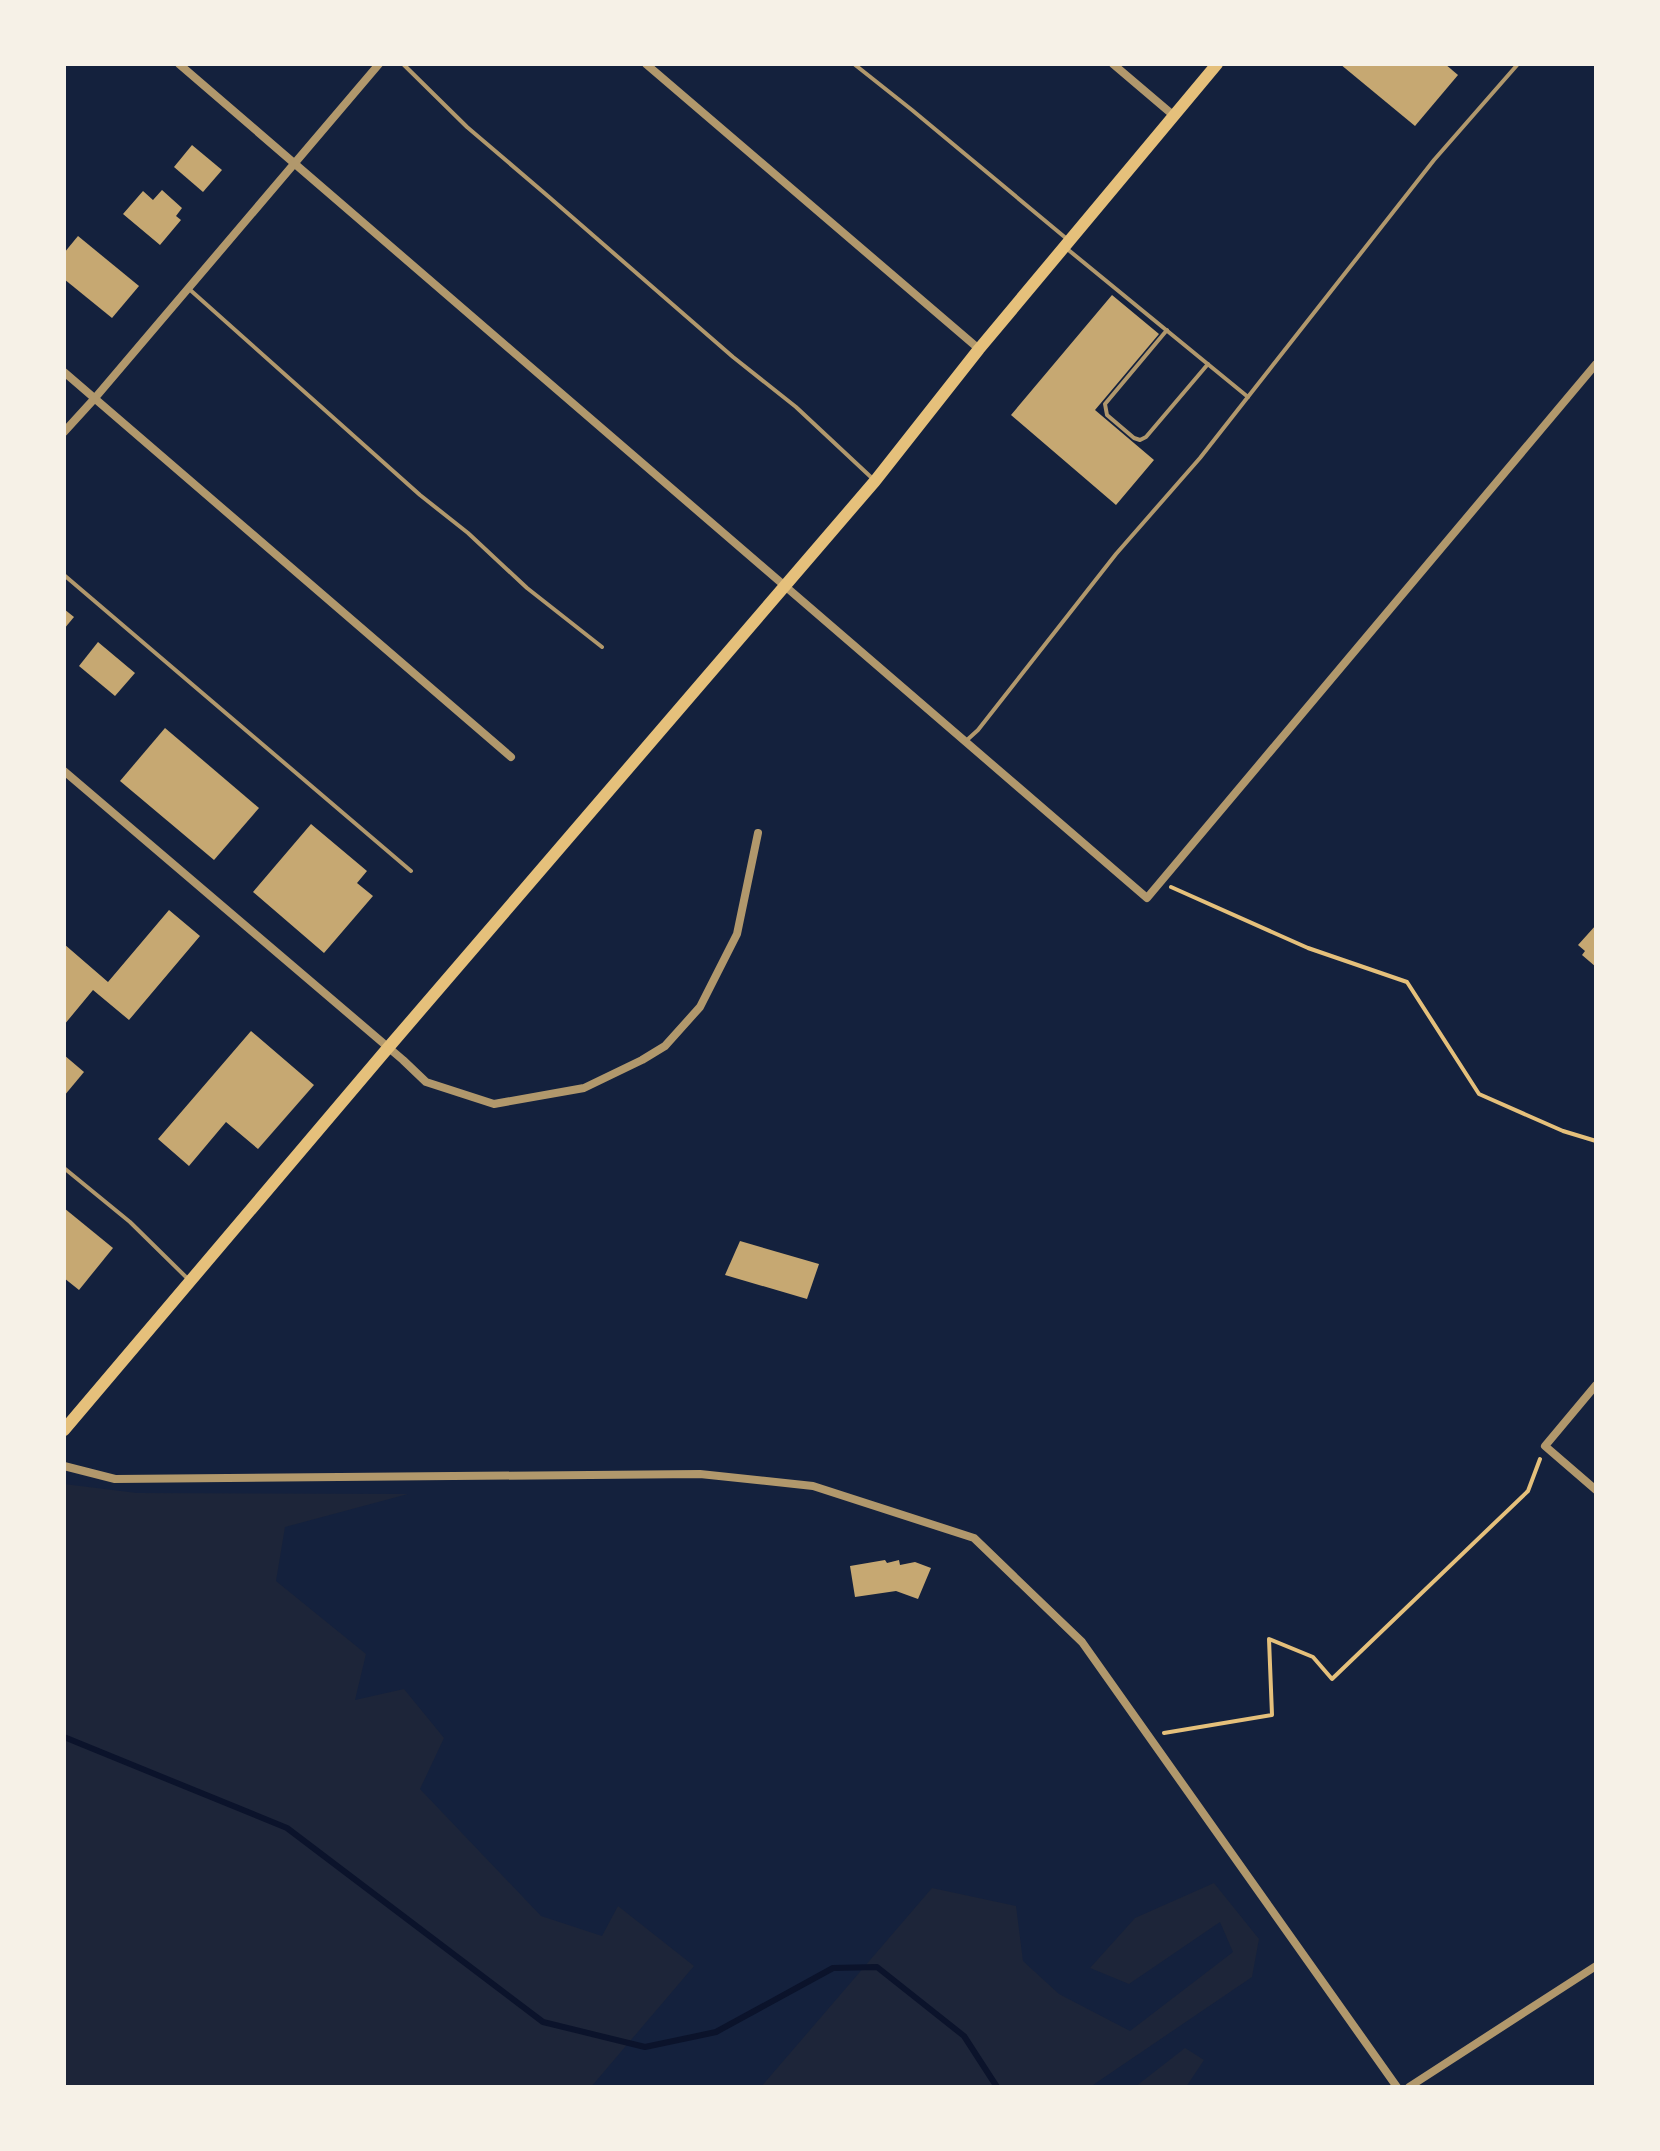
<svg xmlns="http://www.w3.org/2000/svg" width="1660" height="2151" viewBox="0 0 1660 2151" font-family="Poppins,sans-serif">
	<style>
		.green { fill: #1d2539 }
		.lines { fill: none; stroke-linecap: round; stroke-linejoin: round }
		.stream { stroke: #0b132b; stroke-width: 6 }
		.building { fill: #c6a872 }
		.path { stroke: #e5c07b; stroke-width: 4 }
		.service { stroke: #b1986c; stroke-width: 4 }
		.minor { stroke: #b1986c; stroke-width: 8 }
		.secondary { stroke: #e5c07b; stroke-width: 12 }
	</style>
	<rect width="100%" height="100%" fill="#14213d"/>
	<g class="green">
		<path d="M 64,1484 L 137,1493 L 408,1494 L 285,1527 L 276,1581 L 366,1654 L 355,1700 L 404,1689 L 444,1738 L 420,1789 L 541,1916 L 602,1936 L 618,1906 L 694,1966 L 591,2087 L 64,2087 Z"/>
		<path d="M 1214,1883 L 1259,1939 L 1252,1977 L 1090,2087 L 761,2087 L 932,1888 L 1016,1906 L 1023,1961 L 1059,1994 L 1130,2031 L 1233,1952 L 1220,1922 L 1129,1984 L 1090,1968 L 1135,1918 Z"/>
		<path d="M 1185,2048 L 1204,2060 L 1186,2087 L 1135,2087 Z"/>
	</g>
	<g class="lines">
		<path class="stream" d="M 64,1737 L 287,1828 L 543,2022 L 645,2047 L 716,2032 L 833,1968 L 877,1967 L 964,2036 L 997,2087"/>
	</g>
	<g class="building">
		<path d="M 1340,64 L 1445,64 L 1458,75 L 1415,126 Z"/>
		<path d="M 192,145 L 222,170 L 203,192 L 174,167 Z"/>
		<path d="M 162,190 L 182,208 L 176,216 L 181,220 L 160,245 L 123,214 L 143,191 L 153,200 Z"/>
		<path d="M 78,236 L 139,286 L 112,318 L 64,279 L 64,253 Z"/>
		<path d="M 1112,295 L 1159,334 L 1095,410 L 1154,460 L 1116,505 L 1011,415 Z"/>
		<path d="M 64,609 L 74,617 L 64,629 Z"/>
		<path d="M 98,642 L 135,673 L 115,696 L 79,666 Z"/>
		<path d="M 165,728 L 259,808 L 214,860 L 120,781 Z"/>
		<path d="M 311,824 L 367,871 L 357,883 L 373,896 L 324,953 L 253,892 Z"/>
		<path d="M 169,910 L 200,936 L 129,1020 L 93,990 L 64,1025 L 64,944 L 108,982 Z"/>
		<path d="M 1596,925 L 1596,967 L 1582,955 L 1585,951 L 1578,945 Z"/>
		<path d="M 251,1031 L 314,1085 L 258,1149 L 226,1122 L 189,1166 L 158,1139 Z"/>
		<path d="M 64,1055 L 84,1072 L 64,1096 Z"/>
		<path d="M 64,1208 L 113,1248 L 79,1290 L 64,1278 Z"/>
		<path d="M 740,1241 L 819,1264 L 807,1299 L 725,1275 Z"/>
		<path d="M 885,1560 L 887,1563 L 899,1560 L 900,1565 L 915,1562 L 931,1568 L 918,1599 L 896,1591 L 855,1597 L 850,1566 Z"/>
	</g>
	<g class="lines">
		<g class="path">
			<path d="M 1171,887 L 1308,948 L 1407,982 L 1479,1094 L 1563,1131 L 1596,1141"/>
			<path d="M 1164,1733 L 1272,1715 L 1269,1639 L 1313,1657 L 1332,1679 L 1528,1491 L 1540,1459"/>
		</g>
		<g class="service">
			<path d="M 403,64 L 467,127 L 549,197 L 733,357 L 796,407 L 873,479"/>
			<path d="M 854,64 L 912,110 L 1067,239"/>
			<path d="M 1066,248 L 1248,397"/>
			<path d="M 188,288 L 420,495 L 468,533 L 527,588 L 602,647"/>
			<path d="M 1167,330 L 1105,404 L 1107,415 L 1134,438 L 1140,440 L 1146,437 L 1208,364"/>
			<path d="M 64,575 L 411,871"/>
			<path d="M 967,740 L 978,730 L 1116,554 L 1200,458 L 1434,160 L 1518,64"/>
			<path d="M 64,1168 L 130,1222 L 188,1279"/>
		</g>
		<g class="minor">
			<path d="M 179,64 L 1147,898 L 1596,364"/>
			<path d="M 646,64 L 979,349"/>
			<path d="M 1113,64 L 1173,115"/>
			<path d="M 64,372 L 511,757"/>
			<path d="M 64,432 L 95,398 L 379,64"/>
			<path d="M 64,771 L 403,1060 L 426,1082 L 494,1104 L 584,1088 L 642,1060 L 665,1046 L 700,1007 L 737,934 L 758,833"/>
			<path d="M 1596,1385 L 1545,1446 L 1596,1490"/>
			<path d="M 64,1466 L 115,1479 L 700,1474 L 813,1486 L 974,1538 L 1082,1642 L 1397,2087"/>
			<path d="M 1409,2087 L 1596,1966"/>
		</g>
		<path class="secondary" d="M 64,1430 L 387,1049 L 875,481 L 979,349 L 1217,64"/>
	</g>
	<rect width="1660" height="2151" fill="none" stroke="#f6f1e7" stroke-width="132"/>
</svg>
